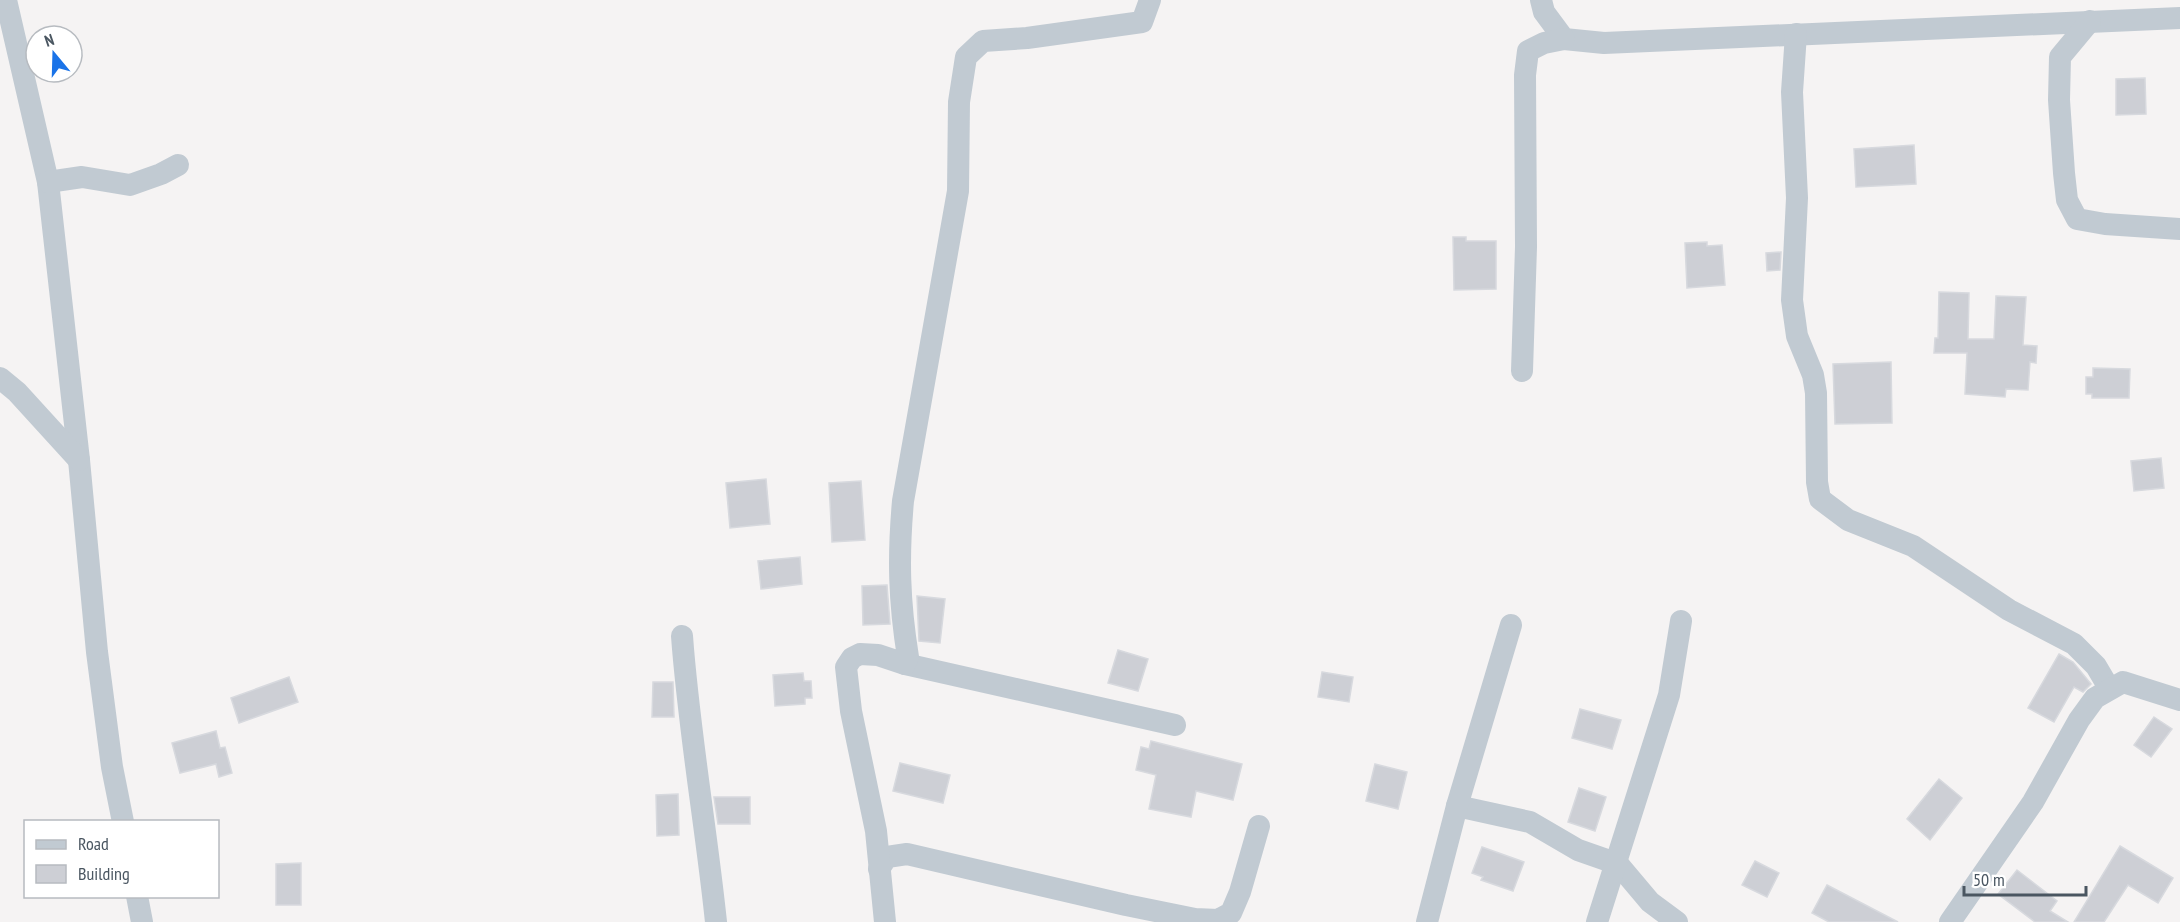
<svg xmlns="http://www.w3.org/2000/svg" width="2180" height="922" viewBox="0 0 2180 922" font-family="'PT Sans Narrow',sans-serif">
	<style>
		.building { fill: #cdcfd5; stroke: #d7d9de; stroke-width: 1.5 }
		.lines { fill: none; stroke-linecap: round; stroke-linejoin: round }
		.minor { stroke: #c1cad2; stroke-width: 22 }
	</style>
	<rect width="100%" height="100%" fill="#f5f3f3"/>
	<g class="building">
		<path d="M 2145,78 L 2146,114 L 2116,115 L 2116,79 Z"/>
		<path d="M 1914,145 L 1916,184 L 1856,187 L 1854,149 Z"/>
		<path d="M 1453,237 L 1466,237 L 1466,241 L 1496,241 L 1496,289 L 1454,290 Z"/>
		<path d="M 1707,242 L 1707,246 L 1722,245 L 1725,285 L 1687,288 L 1685,243 Z"/>
		<path d="M 1781,252 L 1780,270 L 1767,271 L 1766,253 Z"/>
		<path d="M 1939,292 L 1969,293 L 1968,339 L 1994,339 L 1996,296 L 2026,297 L 2023,345 L 2037,346 L 2036,363 L 2030,362 L 2028,390 L 2006,389 L 2005,397 L 1965,394 L 1967,353 L 1934,353 L 1935,338 L 1938,338 Z"/>
		<path d="M 1891,362 L 1892,423 L 1835,424 L 1833,364 Z"/>
		<path d="M 2093,368 L 2130,369 L 2129,398 L 2092,398 L 2092,394 L 2086,394 L 2086,377 L 2093,377 Z"/>
		<path d="M 2161,458 L 2164,488 L 2134,491 L 2131,461 Z"/>
		<path d="M 766,479 L 770,524 L 730,528 L 726,483 Z"/>
		<path d="M 861,481 L 865,540 L 832,542 L 829,483 Z"/>
		<path d="M 800,557 L 802,584 L 761,589 L 758,561 Z"/>
		<path d="M 887,585 L 890,624 L 863,625 L 862,586 Z"/>
		<path d="M 917,596 L 945,599 L 940,643 L 919,641 Z"/>
		<path d="M 1118,650 L 1148,659 L 1138,691 L 1108,683 Z"/>
		<path d="M 2059,654 L 2073,662 L 2091,684 L 2083,692 L 2074,687 L 2054,722 L 2028,708 Z"/>
		<path d="M 1322,672 L 1353,677 L 1349,702 L 1318,697 Z"/>
		<path d="M 803,673 L 804,681 L 811,681 L 812,698 L 805,698 L 805,704 L 775,706 L 773,675 Z"/>
		<path d="M 289,677 L 298,702 L 239,723 L 231,698 Z"/>
		<path d="M 653,682 L 673,682 L 674,717 L 652,717 Z"/>
		<path d="M 1580,709 L 1621,720 L 1612,749 L 1572,738 Z"/>
		<path d="M 2154,717 L 2172,729 L 2151,757 L 2134,745 Z"/>
		<path d="M 216,731 L 220,748 L 225,747 L 232,773 L 219,777 L 216,764 L 180,773 L 172,743 Z"/>
		<path d="M 1151,741 L 1242,764 L 1233,800 L 1196,791 L 1191,817 L 1149,809 L 1156,775 L 1136,770 L 1141,747 L 1149,749 Z"/>
		<path d="M 900,763 L 950,775 L 943,803 L 893,791 Z"/>
		<path d="M 1375,764 L 1407,772 L 1398,809 L 1366,801 Z"/>
		<path d="M 1939,779 L 1962,798 L 1930,840 L 1907,819 Z"/>
		<path d="M 1579,788 L 1606,797 L 1595,831 L 1568,822 Z"/>
		<path d="M 678,794 L 679,835 L 657,836 L 656,795 Z"/>
		<path d="M 714,797 L 750,797 L 750,824 L 718,824 Z"/>
		<path d="M 2120,846 L 2173,878 L 2158,903 L 2128,885 L 2104,922 L 2074,922 Z"/>
		<path d="M 1482,847 L 1524,862 L 1513,891 L 1481,880 L 1483,877 L 1472,873 Z"/>
		<path d="M 1755,861 L 1779,873 L 1767,897 L 1742,885 Z"/>
		<path d="M 301,863 L 301,905 L 276,905 L 276,864 Z"/>
		<path d="M 2017,870 L 2057,901 L 2050,911 L 2068,922 L 2035,922 L 1998,894 Z"/>
		<path d="M 1827,885 L 1898,922 L 1829,922 L 1812,913 Z"/>
	</g>
	<g class="lines">
		<g class="minor">
			<path d="M 6,0 L 48,182 L 79,460 L 97,652 L 112,767 L 123,822"/>
			<path d="M 1541,0 L 1544,12 L 1564,39 L 1604,43 L 2180,18"/>
			<path d="M 2090,21 L 2060,57 L 2059,100 L 2064,173 L 2067,200 L 2077,219 L 2105,224 L 2180,229"/>
			<path d="M 1796,34 L 1792,92 L 1797,198 L 1792,300 L 1797,336 L 1813,375 L 1816,393 L 1817,482 L 1820,499 L 1848,520 L 1913,546 L 2009,610 L 2074,644 L 2096,666 L 2109,688"/>
			<path d="M 48,182 L 82,177 L 130,185 L 161,174 L 178,165"/>
			<path d="M 1522,371 L 1526,247 L 1525,75 L 1528,51 L 1544,43 L 1564,39"/>
			<path d="M 0,378 L 17,392 L 79,460"/>
			<path d="M 682,636 C 689,732 706,826 716,922"/>
			<path d="M 905,664 L 1175,725"/>
			<path d="M 1457,806 L 1530,822 L 1578,850 L 1618,864 L 1650,902 L 1677,922"/>
			<path d="M 879,869 L 887,857 L 907,854 L 1126,905 L 1195,919 L 1218,920 L 1231,913 L 1240,892 L 1259,826"/>
			<path d="M 137,896 L 142,922"/>
			<path d="M 885,922 L 876,831 L 851,711 L 846,667 L 852,658 L 860,654 L 878,655 L 905,664 L 908,657 C 899,601 898,557 903,501 L 958,191 L 959,102 L 966,57 L 983,41 L 1027,38 L 1142,22 L 1150,0"/>
			<path d="M 1427,922 L 1457,806 L 1511,625"/>
			<path d="M 1597,922 L 1669,695 L 1681,621"/>
			<path d="M 1950,922 L 2033,802 L 2079,720 L 2095,698 L 2123,682 L 2180,700"/>
		</g>
	</g>
	<rect x="24" y="820" width="195" height="78" fill="#ffffff" stroke="#b7bbc0" stroke-width="1.5"/>
	<rect x="36" y="840" width="30" height="9" fill="#c1cad2" stroke="#b7bbc0" stroke-width="1.5"/>
	<text x="78" y="850" font-size="18" fill="#4a5661">Road</text>
	<rect x="36" y="865" width="30" height="18" fill="#cdcfd5" stroke="#b7bbc0" stroke-width="1.5"/>
	<text x="78" y="880" font-size="18" fill="#4a5661">Building</text>
	<g transform="translate(54 54) rotate(341)"><circle r="28" fill="#ffffff" stroke="#b7bbc0" stroke-width="1.5"/>
	<path d="M0-4.5L10 22L0 15L-10 22Z" fill="#1a73e8"/>
	<text y="-9" font-size="16" font-weight="bold" text-anchor="middle" fill="#4a5661">N</text>
	</g>
	<path d="M1964 886v9h122v-9" fill="none" stroke="#4a5661" stroke-width="3"/>
	<text x="1973" y="886" font-size="18" fill="#4a5661" stroke="#ffffff" stroke-width="4.5" paint-order="stroke">50 m</text>
</svg>
